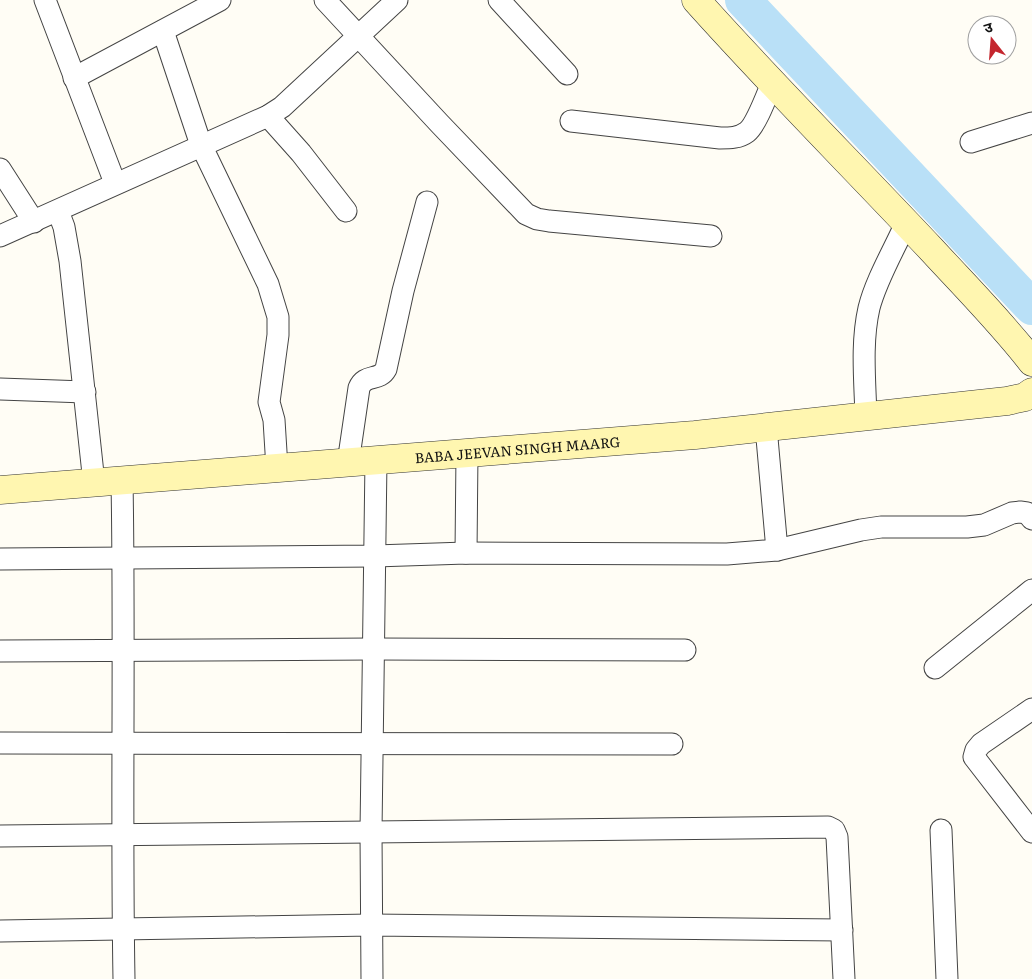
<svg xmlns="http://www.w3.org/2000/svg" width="1032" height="979" viewBox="0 0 1032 979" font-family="Literata,'Noto Sans Devanagari',serif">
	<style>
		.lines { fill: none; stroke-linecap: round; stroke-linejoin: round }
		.river { stroke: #b9e0f7; stroke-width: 36 }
		.street-casing { stroke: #444; stroke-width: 23 }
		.secondary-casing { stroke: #333; stroke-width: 29 }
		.street { stroke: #fff; stroke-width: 21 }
		.secondary { stroke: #fff6b0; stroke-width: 28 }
		.labels { text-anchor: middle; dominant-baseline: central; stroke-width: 5; stroke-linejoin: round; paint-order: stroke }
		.street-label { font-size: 14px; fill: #111; stroke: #fff }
	</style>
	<rect width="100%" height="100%" fill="#fffdf5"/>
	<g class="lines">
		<path class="river" d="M 743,0 L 1032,307"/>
		<g class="street-casing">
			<g id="street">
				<path d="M 45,0 L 115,183"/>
				<path d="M 325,0 L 439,123 L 526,214 L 537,219 L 549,221 L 711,236"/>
				<path d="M 499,0 L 567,74"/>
				<path d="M 163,31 L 201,145 L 268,284 L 278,317 L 278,335 L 269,402 L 274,420 L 277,468"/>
				<path d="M 74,78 L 220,0"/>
				<path d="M 268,116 L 301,153 L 346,211"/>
				<path d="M 571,121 L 720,138 C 730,138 739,138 747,132 C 756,125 767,95 772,83"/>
				<path d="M 971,142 L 1032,123"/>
				<path d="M 0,169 L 34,222"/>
				<path d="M 58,211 L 64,227 L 70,261 L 94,483"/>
				<path d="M 0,236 L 268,116 L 282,107 L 397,0"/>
				<path d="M 0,389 L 85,392"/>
				<path d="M 866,417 C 865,381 861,343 869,308 C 876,280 894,250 906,223"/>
				<path d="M 766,427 L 777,550"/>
				<path d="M 348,463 L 359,388 C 365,373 379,382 386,369 L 403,291 L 427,202"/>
				<path d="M 122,480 C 125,647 121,813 124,979"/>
				<path d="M 466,553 L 467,453"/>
				<path d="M 0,559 L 375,556 L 466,553 L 727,554 L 777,550 L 861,530 L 881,527 L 967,527 L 984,525 L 1012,513 L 1020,512 L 1027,513 L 1032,519"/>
				<path d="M 0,651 L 373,649 L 685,650"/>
				<path d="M 935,668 L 1032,590"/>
				<path d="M 1032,709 L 981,744 L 976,750 L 974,757 L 1032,832"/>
				<path d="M 0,743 L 672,744"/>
				<path d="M 941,830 L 947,979"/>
				<path d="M 0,836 L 828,827 L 834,830 L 837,837 L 844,979"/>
				<path d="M 0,931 L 371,925 L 842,930"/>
				<path d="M 372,979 L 371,832 L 376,460"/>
			</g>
		</g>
		<g class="secondary-casing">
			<g id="secondary">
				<path d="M 696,0 C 772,85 853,166 931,249 C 965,286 1001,322 1032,362"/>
				<path id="s1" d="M 0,490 L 695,435 L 1007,401 L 1025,397 L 1032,392"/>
			</g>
		</g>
		<use href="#street" class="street"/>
		<use href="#secondary" class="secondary"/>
	</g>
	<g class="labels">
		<g class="street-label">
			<text stroke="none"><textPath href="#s1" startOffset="519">BABA JEEVAN SINGH MAARG</textPath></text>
		</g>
	</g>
	<g transform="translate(992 40) rotate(343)"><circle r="24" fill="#ffffff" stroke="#a0a0a0"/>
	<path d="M0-4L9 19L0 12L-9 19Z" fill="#c4262e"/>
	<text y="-8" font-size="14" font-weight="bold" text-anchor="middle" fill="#111111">उ</text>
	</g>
</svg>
